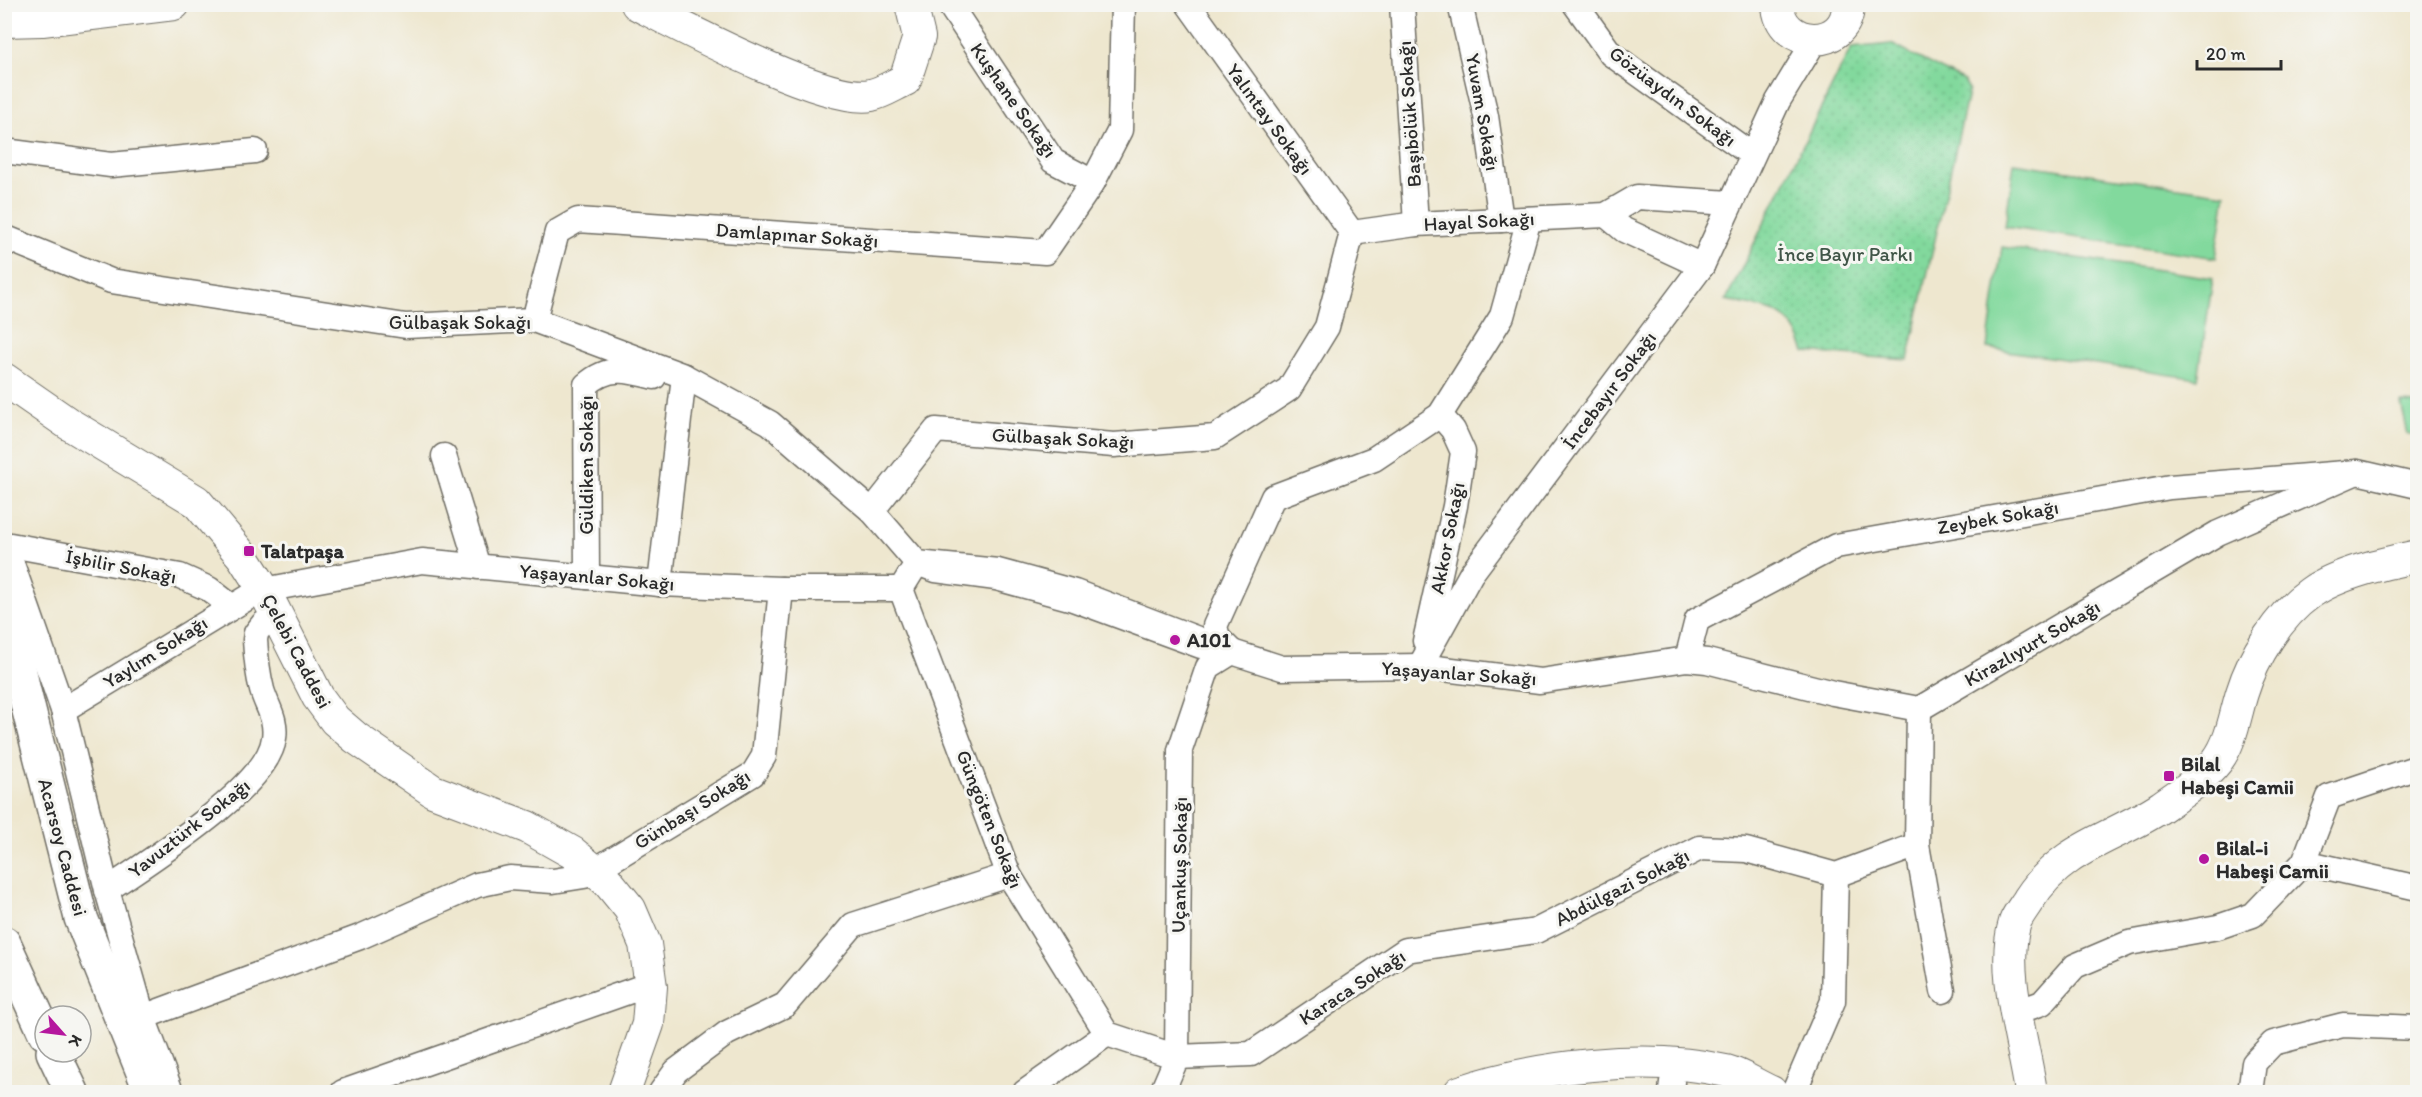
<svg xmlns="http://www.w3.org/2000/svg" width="2422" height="1097" viewBox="0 0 2422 1097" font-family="Itim,sans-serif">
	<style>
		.grass { fill: #82d99d; stroke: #568264; stroke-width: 1.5 }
		.park { fill: url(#park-dots); stroke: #568264; stroke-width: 1.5 }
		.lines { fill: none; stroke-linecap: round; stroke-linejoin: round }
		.minor-casing { stroke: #6f6d64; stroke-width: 27 }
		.tertiary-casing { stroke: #6f6d64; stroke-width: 34 }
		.secondary-casing { stroke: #6f6d64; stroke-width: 36 }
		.trunk-casing { stroke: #6f6d64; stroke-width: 36 }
		.minor { stroke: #fff; stroke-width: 24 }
		.tertiary { stroke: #fff; stroke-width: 32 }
		.secondary { stroke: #fff; stroke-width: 33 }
		.trunk { stroke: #fff; stroke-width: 33 }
		.poi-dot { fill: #b5179e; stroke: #f6f6f2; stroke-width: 2 }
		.labels { text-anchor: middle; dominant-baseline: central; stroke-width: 6; stroke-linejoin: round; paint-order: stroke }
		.street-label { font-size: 20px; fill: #2b2b2b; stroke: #f6f6f2 }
		.park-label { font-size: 20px; fill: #415648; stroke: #f6f6f2 }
		.poi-label { font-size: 20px; font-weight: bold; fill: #2b2b2b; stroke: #f6f6f2; text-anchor: start }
	</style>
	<defs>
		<pattern id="park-dots" width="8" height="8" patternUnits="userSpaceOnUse" patternTransform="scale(1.5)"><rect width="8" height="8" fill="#82d99d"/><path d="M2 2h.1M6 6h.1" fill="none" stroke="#70ba87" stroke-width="1.8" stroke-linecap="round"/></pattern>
	</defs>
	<rect width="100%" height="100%" fill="#f6f6f2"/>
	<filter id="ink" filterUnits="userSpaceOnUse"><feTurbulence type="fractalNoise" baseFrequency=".0167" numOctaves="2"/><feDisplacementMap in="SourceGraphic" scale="12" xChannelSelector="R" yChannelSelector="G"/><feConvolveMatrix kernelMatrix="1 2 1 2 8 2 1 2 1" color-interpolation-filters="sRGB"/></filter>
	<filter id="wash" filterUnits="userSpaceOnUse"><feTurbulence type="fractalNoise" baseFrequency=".008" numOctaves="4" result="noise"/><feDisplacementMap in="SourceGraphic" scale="24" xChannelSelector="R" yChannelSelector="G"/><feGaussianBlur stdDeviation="1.35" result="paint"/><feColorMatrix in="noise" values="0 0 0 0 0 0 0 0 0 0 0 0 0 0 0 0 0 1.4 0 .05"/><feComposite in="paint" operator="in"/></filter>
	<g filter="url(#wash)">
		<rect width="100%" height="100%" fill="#eee7cf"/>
		<g class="grass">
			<path d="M 2014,163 L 2226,194 L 2216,258 L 2005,227 Z"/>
			<path d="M 2002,247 L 2213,278 L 2198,379 L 1987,348 Z"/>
			<path d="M 2401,403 L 2417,404 L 2417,435 L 2408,434 Z"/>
		</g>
		<path class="park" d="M 1891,44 L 1964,81 L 1969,89 L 1908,360 L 1805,352 C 1790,305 1769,311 1726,300 L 1851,48 Z"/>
	</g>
	<g filter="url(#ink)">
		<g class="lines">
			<g class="minor-casing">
				<g id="minor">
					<path d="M 949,4 L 1053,161 L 1093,182"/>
					<path d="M 1188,4 L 1352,233"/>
					<path d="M 1402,4 L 1416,224"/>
					<path d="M 1460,4 L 1486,116 L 1501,220"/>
					<path d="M 1575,4 L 1611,54 L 1752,155"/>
					<path d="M 4,151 L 111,165 L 255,151"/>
					<path d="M 1606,215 L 1624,230 L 1702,266"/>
					<path d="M 1352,233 L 1416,224 L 1606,215 L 1637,197 L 1730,203"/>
					<path d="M 4,237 L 111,281 L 406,326 L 534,320 L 684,376 L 770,423 L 872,511 L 917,563 L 901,589 L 781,589 L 660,584 L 422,561 L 264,590"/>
					<path d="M 534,320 L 557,232 L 578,220 L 1045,252 L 1093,182 L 1120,130 L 1123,4"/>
					<path d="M 444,456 L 478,567"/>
					<path d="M 872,511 L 936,430 L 1114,445 L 1215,437 L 1289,389 L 1327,327 L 1352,233"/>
					<path d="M 587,577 L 586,385 C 608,365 627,370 654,377"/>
					<path d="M 660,584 L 684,376"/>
					<path d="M 901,589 L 1009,875 L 1107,1034 L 1177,1057 L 1251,1054 L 1406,950 L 1536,931 L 1700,848 L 1746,850 L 1836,875 L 1917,845"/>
					<path d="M 231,606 L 209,589 L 180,576 L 5,544 L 63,710 L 107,890 L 143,1017 L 360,937 L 477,885 L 510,878 L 553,881 L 584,876"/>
					<path d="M 1425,641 L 1455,506 L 1463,452 L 1453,430 L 1440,415"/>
					<path d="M 1232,652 L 1201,646 L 1073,599 L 996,578 L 936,570 L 917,563 L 998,571 L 1075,592 L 1232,652 L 1282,668 L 1420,666 L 1540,681 L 1687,659 L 1707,661 L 1833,693 L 1919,709 L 2218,533 L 2357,472"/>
					<path d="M 1232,652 L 1218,638 L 1215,626 L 1273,497 L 1374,459 L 1440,415 L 1502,316 L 1529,219"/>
					<path d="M 1687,659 L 1697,620 L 1836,546 L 2170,487 L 2357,472 L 2418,486"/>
					<path d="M 1420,666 L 1471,574 L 1702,266 L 1778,101 L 1815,40"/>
					<path d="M 1919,709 L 1917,845 L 1943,991"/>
					<path d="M 63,710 L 249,597"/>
					<path d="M 2304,862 L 2418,888"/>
					<path d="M 595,870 L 753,774 L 764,756 L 781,589"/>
					<path d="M 107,890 C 147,862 269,787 274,738 C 277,719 267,707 262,690 C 258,674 256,657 255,640 L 256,633 L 263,624"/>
					<path d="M 2031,1007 L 2042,1003 L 2075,966 L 2129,943 L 2218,927 L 2253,915 L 2304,862 L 2329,797 L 2418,767"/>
					<path d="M 143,1017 L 171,1092"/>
					<path d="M 343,1092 L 639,988"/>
					<path d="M 661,1092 L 676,1071 L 727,1033 L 785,1005 L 853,925 L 1009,875"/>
					<path d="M 1025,1092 L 1107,1034"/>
					<path d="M 1162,1092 L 1177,1057 L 1180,750 L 1208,667 L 1232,652"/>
					<path d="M 1671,1092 L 1672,1082"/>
					<path d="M 1794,1092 L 1833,1001 L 1836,875"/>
					<path d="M 2250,1092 L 2254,1063 L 2273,1043 L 2343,1025 L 2418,1028"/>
				</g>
			</g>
			<g class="tertiary-casing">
				<g id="tertiary">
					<path d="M 637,4 C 682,27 826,104 871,95 C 882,93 894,85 905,80 L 919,37 L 911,4"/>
					<path d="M 1778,4 C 1779,50 1849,51 1848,4"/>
					<path d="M 4,21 L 42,20 L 174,4"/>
					<path d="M 4,379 L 69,424 L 196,501 L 243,557 L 264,590 L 318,697 L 335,720 L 356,738 L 433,791 L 527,827 L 573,853 L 608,882 L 630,909 L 645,944 L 651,987 L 648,1024 L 624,1092"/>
					<path d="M 1460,1092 C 1536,1066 1646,1053 1726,1071 C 1741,1075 1757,1086 1771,1092"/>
					<path d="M 2031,1092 C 2024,1042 2000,971 2015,922 C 2018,914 2025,906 2029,899 C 2063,846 2113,839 2161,807 C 2180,794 2203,779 2217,761 C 2232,741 2235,715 2242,693 C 2253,657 2279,615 2310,593 C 2338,573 2385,563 2418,556"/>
				</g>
			</g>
			<g class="secondary-casing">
				<path id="secondary" d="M 4,593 L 23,687 L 81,918 L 151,1092"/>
			</g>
			<g class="trunk-casing">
				<g id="trunk">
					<path d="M 4,943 L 45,1033"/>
					<path d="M 53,1052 L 72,1092"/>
				</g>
			</g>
			<use href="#minor" class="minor"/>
			<use href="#tertiary" class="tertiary"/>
			<use href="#secondary" class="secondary"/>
			<use href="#trunk" class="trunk"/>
		</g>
	</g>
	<g class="poi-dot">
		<rect x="243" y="545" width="12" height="12" rx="3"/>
		<circle cx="1175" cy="640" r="6"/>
		<rect x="2163" y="770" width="12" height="12" rx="3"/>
		<circle cx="2204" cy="859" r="6"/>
	</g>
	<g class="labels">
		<g class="street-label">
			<text transform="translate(1673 96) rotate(37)">Gözüaydın Sokağı</text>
			<text transform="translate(1014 100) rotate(55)">Kuşhane Sokağı</text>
			<text transform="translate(1483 112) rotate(80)">Yuvam Sokağı</text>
			<text transform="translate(1409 114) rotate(-94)">Başıbölük Sokağı</text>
			<text transform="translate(1270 119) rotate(54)">Yalıntay Sokağı</text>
			<text transform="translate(1479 221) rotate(-3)">Hayal Sokağı</text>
			<text transform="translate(797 235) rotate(4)">Damlapınar Sokağı</text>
			<text x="460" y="322">Gülbaşak Sokağı</text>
			<text transform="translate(1609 390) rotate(-53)">İncebayır Sokağı</text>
			<text transform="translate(1063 438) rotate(3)">Gülbaşak Sokağı</text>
			<text transform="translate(586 465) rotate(-90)">Güldiken Sokağı</text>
			<text transform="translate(1998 517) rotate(-10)">Zeybek Sokağı</text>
			<text transform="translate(1447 538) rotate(-79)">Akkor Sokağı</text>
			<text transform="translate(121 566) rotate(11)">İşbilir Sokağı</text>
			<text transform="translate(597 577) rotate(5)">Yaşayanlar Sokağı</text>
			<text transform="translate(2032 643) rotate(-30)">Kirazlıyurt Sokağı</text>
			<text transform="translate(297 651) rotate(62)">Çelebi Caddesi</text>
			<text transform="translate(155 652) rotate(-32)">Yaylım Sokağı</text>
			<text transform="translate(1459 673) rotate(4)">Yaşayanlar Sokağı</text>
			<text transform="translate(692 809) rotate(-32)">Günbaşı Sokağı</text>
			<text transform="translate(990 819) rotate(68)">Güngöten Sokağı</text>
			<text transform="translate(189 828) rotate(-38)">Yavuztürk Sokağı</text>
			<text transform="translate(63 847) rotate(75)">Acarsoy Caddesi</text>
			<text transform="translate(1179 865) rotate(-89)">Uçankuş Sokağı</text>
			<text transform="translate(1622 887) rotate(-27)">Abdülgazi Sokağı</text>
			<text transform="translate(1352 987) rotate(-33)">Karaca Sokağı</text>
		</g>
		<g class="park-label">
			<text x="1845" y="254">İnce Bayır Parkı</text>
		</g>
		<g class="poi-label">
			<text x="261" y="551">Talatpaşa</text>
			<text x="1187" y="640">A101</text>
			<text x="2181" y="764">Bilal<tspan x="2181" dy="23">Habeşi Camii</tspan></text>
			<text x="2216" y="848">Bilal-i<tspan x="2216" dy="23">Habeşi Camii</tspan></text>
		</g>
	</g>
	<rect width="2422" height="1097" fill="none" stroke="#f6f6f2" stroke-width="24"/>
	<g transform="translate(63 1034) rotate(118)"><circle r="28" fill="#f6f6f2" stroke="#a5a5a2" stroke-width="1.5"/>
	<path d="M0-4.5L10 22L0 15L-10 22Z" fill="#b5179e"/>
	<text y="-9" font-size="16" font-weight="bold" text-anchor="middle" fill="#2b2b2b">K</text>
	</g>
	<path d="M2197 60v9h84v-9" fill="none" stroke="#2b2b2b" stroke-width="3"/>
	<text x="2206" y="60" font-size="18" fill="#2b2b2b" stroke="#f6f6f2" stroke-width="4.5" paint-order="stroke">20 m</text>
</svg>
